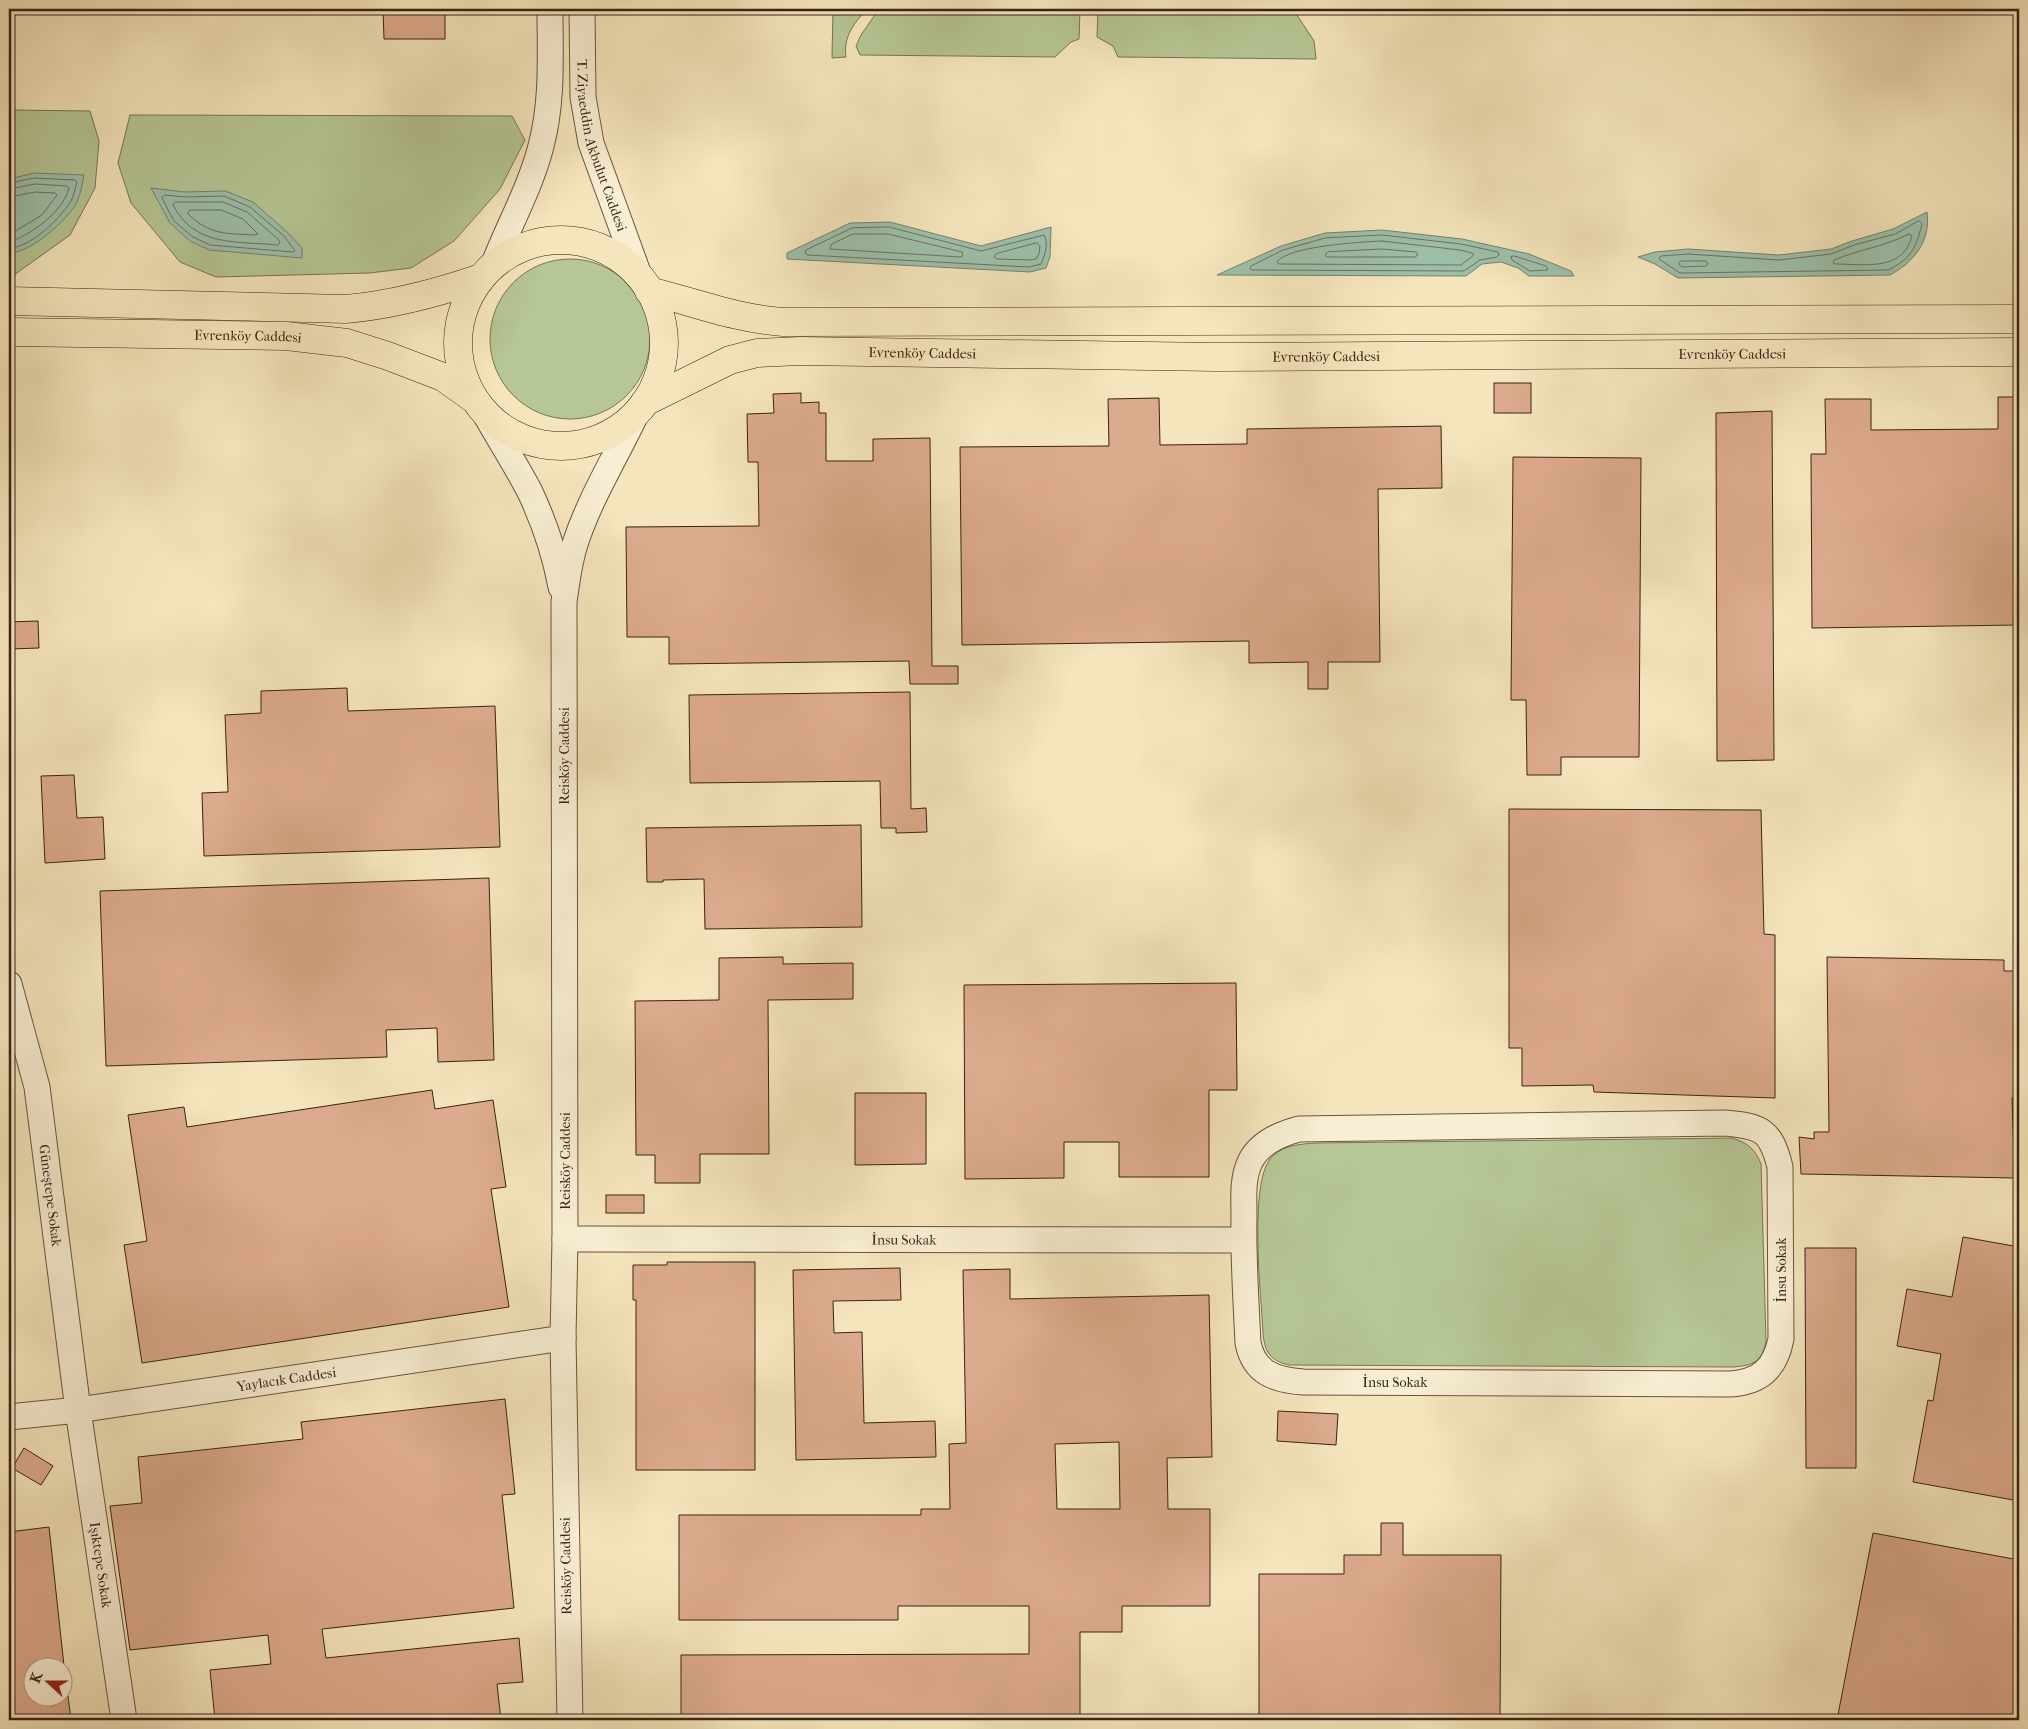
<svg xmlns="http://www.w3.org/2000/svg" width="2028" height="1729" viewBox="0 0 2028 1729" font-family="'IM FELL French Canon',serif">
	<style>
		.green { fill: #b6c695; stroke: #787456 }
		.water { fill: #9dc0aa; stroke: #75816f }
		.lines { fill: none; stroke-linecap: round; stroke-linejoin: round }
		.shore { stroke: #6c7160; stroke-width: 1 }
		.building { fill: #dcaa8c; stroke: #3a2217; fill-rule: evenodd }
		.minor-casing { stroke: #695340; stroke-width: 27 }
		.major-casing { stroke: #3a2217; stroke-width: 29 }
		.minor { stroke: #f8eed3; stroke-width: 25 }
		.major { stroke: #f5e5bc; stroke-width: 28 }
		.labels { text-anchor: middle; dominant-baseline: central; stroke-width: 4; stroke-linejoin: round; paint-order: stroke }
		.street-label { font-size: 14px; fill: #3a2217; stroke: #f8eed3 }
	</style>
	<rect width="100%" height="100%" fill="#f5e5bc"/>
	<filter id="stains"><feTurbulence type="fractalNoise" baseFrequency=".004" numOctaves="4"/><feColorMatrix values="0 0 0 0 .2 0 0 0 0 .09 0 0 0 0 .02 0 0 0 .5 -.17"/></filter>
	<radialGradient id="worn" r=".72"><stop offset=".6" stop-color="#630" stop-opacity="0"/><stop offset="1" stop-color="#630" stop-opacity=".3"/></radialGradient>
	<g class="green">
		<path d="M 833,9 L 867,9 C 854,23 843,37 846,57 L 832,58 Z"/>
		<path d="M 879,9 L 1080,9 L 1079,39 L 1071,42 L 1055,57 L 860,55 L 856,46 L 861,35 Z"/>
		<path d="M 1098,9 L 1293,9 L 1314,41 L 1316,59 L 1118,57 L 1113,46 L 1097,37 Z"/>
		<path d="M 9,110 L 90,111 L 99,141 L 95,188 L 70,235 L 14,275 L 9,275 Z"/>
		<path d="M 130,115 L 512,116 L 525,140 L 500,189 L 454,241 L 411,268 L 369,273 L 216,277 L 180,262 L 131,203 L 118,163 Z"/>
		<circle cx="570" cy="339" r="80"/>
		<path d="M 1732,1138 C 1748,1143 1755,1149 1761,1164 L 1766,1341 C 1762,1362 1754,1365 1734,1367 L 1289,1365 C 1270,1361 1264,1351 1263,1332 C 1261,1295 1249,1186 1270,1159 C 1281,1145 1301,1144 1316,1143 Z"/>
	</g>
	<g class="water">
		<path d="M 34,173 L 84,175 C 82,183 81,194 77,202 C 68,220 29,254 9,253 L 9,179 Z"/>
		<path d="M 151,188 L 185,192 L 225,191 L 253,202 L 287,232 L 302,248 L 302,258 L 209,250 L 190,241 L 170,223 Z"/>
		<path d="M 1927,212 C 1931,241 1914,262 1890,275 L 1678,278 L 1655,264 L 1638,257 L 1655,252 L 1688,249 L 1779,255 L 1831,249 L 1852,241 L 1893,229 Z"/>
		<path d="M 890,222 L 981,246 L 1051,227 L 1050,257 L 1046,268 L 1030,272 L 787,259 L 787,253 L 850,223 Z"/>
		<path d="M 1382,230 L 1462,239 L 1529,254 L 1571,271 L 1574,276 L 1529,276 L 1518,268 L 1501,262 L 1482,264 L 1466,276 L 1217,275 L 1281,246 L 1325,233 Z"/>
	</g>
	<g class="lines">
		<g class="shore">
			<path d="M 9,183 L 34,178 L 75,180 L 77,182 C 75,188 74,196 71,201 C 58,221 33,245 9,249"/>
			<path d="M 9,189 L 35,184 L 67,186 L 69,188 C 63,212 31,235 9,242"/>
			<path d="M 165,195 L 185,197 L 224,196 L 250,207 L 284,236 L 295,251 L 293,252 L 210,245 L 193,237 L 174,221 L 162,198 Z"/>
			<path d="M 9,197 L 35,192 L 55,193 L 57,195 L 42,215 L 9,235"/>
			<path d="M 176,202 L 223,202 L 247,212 L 279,240 L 280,243 L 277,245 C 237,241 194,247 173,205 Z"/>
			<path d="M 190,210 L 221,210 L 243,219 L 258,234 L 255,235 C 226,233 211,236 188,214 Z"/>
			<path d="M 1919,221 L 1922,224 C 1916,248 1911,259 1888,270 L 1680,273 L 1659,259 L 1661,256 L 1688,254 L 1779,260 L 1831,254 L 1854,245 L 1895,234 Z"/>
			<path d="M 889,227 L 981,251 L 1044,235 C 1049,242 1045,256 1041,264 L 1029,267 L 807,255 L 805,253 L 806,250 L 852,228 Z"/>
			<path d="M 853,234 L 888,234 L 962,252 L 963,255 L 961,257 L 830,249 L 831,245 Z"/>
			<path d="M 1909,234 L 1912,236 C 1903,272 1864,264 1835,264 L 1833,263 L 1834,260 C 1858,250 1886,246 1909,234 Z"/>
			<path d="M 1382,235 L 1461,244 L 1498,252 L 1499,255 L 1497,257 L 1480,260 L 1464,271 L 1252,270 L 1250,269 L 1251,266 L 1283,250 L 1325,238 Z"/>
			<path d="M 1382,241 L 1460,250 L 1472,253 L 1474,255 L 1461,265 L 1279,264 L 1277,262 C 1288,246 1361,242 1382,241 Z"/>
			<path d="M 1037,243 L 1040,246 L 1039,254 L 1036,259 L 1029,260 L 997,259 L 994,257 L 996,254 Z"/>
			<path d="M 1382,249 L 1416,252 L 1418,255 L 1415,257 L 1327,257 L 1325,255 L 1328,252 Z"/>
			<path d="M 1514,256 L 1546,266 L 1548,270 L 1530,271 L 1512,260 L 1511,257 Z"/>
			<path d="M 1681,261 L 1706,261 L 1708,264 L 1706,266 L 1682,267 L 1679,264 Z"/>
		</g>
	</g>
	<g class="building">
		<path d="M 383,9 L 445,9 L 445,39 L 384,39 Z"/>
		<rect x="1494" y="383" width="37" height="30"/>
		<path d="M 801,393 L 801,403 L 819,402 L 819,413 L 826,413 L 826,461 L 873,461 L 873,439 L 930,438 L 932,666 L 958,666 L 958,684 L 910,684 L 909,661 L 669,664 L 669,637 L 627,637 L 626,527 L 759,526 L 758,462 L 748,462 L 747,414 L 774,413 L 773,394 Z"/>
		<path d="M 1998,397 L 2019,397 L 2019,625 L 1812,628 L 1811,454 L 1826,454 L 1825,399 L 1871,399 L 1871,430 L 1998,429 Z"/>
		<path d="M 1159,398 L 1160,445 L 1247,444 L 1247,429 L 1441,426 L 1442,488 L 1378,489 L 1380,662 L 1328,662 L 1328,689 L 1308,689 L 1308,662 L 1249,663 L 1249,641 L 962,645 L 960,447 L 1109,446 L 1108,399 Z"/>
		<path d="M 1772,411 L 1774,760 L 1717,761 L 1716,413 Z"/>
		<path d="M 1513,457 L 1641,458 L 1639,757 L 1561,757 L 1561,775 L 1527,775 L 1526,700 L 1511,700 Z"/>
		<path d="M 38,621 L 39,648 L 9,649 L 9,622 Z"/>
		<path d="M 347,688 L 348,711 L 495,706 L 500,847 L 204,856 L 202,793 L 228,792 L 225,715 L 261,713 L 261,691 Z"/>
		<path d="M 910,692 L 911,809 L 926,808 L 927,832 L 896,833 L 896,828 L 881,828 L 880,781 L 690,783 L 689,695 Z"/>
		<path d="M 74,775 L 77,818 L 103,817 L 105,859 L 45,863 L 41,776 Z"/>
		<path d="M 1509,809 L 1761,810 L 1764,934 L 1775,935 L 1775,1098 L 1594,1092 L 1593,1085 L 1522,1086 L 1522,1048 L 1509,1048 Z"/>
		<path d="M 861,825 L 862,927 L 705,929 L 704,879 L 663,880 L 663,882 L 647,882 L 646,828 Z"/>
		<path d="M 489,878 L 494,1060 L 438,1062 L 437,1028 L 386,1030 L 387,1057 L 106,1066 L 100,891 Z"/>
		<path d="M 783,957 L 783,964 L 853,963 L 853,999 L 768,1000 L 769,1154 L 700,1154 L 700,1183 L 655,1183 L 655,1155 L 636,1155 L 635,1001 L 719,1000 L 719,958 Z"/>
		<path d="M 1827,957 L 2004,960 L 2004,971 L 2019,971 L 2019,1098 L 2012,1098 L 2015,1178 L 1801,1174 L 1799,1137 L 1814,1139 L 1814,1132 L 1829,1132 Z"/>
		<path d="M 1236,983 L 1237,1090 L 1209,1090 L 1209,1177 L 1119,1177 L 1119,1142 L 1064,1142 L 1064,1178 L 965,1179 L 964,985 Z"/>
		<path d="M 432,1090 L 435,1109 L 493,1100 L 506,1187 L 491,1189 L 509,1307 L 142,1363 L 124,1245 L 147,1241 L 128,1115 L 184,1107 L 187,1127 Z"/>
		<path d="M 855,1093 L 926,1093 L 926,1164 L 855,1165 Z"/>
		<rect x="606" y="1195" width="38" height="18"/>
		<path d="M 1963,1237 L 2019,1247 L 2019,1501 L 1913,1482 L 1928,1400 L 1933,1401 L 1941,1354 L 1897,1346 L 1907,1289 L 1952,1297 Z"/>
		<path d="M 1805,1248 L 1856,1248 L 1856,1468 L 1806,1468 Z"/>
		<path d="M 667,1262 L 755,1262 L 755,1470 L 636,1470 L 636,1300 L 633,1300 L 633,1265 L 667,1265 Z"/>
		<path d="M 900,1268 L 901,1300 L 833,1301 L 834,1333 L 862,1332 L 864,1423 L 935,1421 L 936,1457 L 796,1460 L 793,1270 Z"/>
		<path d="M 1010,1269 L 1010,1299 L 1209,1295 L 1212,1457 L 1167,1458 L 1168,1509 L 1210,1509 L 1210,1606 L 1122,1606 L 1122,1632 L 1080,1632 L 1080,1720 L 681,1720 L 681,1655 L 1029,1654 L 1029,1606 L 898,1606 L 898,1620 L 679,1620 L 679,1515 L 921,1515 L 921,1509 L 950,1509 L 949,1444 L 966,1443 L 963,1270 ZM 1119,1442 L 1120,1509 L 1057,1509 L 1055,1444 Z"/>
		<path d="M 505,1399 L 515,1494 L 502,1495 L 514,1608 L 322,1629 L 326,1658 L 519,1638 L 523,1682 L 497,1684 L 501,1720 L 215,1720 L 210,1670 L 271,1664 L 268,1635 L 130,1650 L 110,1506 L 142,1503 L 138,1457 L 303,1439 L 301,1422 Z"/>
		<path d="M 1278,1411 L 1338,1414 L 1336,1445 L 1277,1441 Z"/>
		<path d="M 24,1448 L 53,1466 L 41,1485 L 12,1468 Z"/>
		<path d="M 1381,1523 L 1403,1523 L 1403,1555 L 1501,1555 L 1500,1720 L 1259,1720 L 1259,1574 L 1344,1574 L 1344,1555 L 1381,1555 Z"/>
		<path d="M 49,1527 L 64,1666 L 32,1666 L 32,1696 L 68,1696 L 71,1720 L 9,1720 L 9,1532 Z"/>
		<path d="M 1873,1533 L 2019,1560 L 2019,1720 L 1837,1720 Z"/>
	</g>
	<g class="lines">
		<g class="minor-casing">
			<g id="minor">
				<path id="s1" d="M 582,9 L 583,97 L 591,143 L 640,278"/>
				<path d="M 493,266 C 508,227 531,186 541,146 C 553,101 550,55 550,9"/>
				<path d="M 484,412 C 499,439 516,465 530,492 C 544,522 555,554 561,587"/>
				<path id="s2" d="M 9,984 L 37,1087 L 78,1410 L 124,1720"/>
				<path d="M 1725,1123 C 1761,1126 1771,1130 1780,1167 L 1781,1339 C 1775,1369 1760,1382 1730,1384 L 1303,1382 C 1275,1380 1254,1373 1248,1343 C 1246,1300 1243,1258 1244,1216 C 1244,1198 1242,1179 1250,1162 C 1259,1143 1280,1134 1299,1129 Z"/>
				<path id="s3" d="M 565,1239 L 1243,1240"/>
				<path id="s4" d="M 9,1417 L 78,1410 L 563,1338"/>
				<path d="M 570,1720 L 563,1338 L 565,1239 L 564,602 C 567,582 569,561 576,541 C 591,496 617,455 637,412"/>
			</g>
		</g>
		<g class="major-casing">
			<g id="major">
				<circle cx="561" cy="343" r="103"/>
				<path d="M 649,291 C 694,302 737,319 783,322 L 2019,319"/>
				<path d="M 9,301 L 346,309 C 392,305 437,293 481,278"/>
				<path id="s5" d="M 9,332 L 286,336 L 347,343 L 388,356 L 443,377 L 474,399"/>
				<path id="s6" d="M 645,402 L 730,360 L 757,353 L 800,351 L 1215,357 L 2019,352"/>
			</g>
		</g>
		<use href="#minor" class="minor"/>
		<use href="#major" class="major"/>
	</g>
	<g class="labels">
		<g class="street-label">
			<text stroke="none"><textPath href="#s1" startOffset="139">T. Ziyaeddin Akbulut Caddesi</textPath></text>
			<text stroke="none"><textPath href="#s5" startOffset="239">Evrenköy Caddesi</textPath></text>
			<text stroke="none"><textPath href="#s6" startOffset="288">Evrenköy Caddesi</textPath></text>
			<text stroke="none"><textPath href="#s6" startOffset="1098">Evrenköy Caddesi</textPath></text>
			<text stroke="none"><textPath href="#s6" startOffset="692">Evrenköy Caddesi</textPath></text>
			<text transform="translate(564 756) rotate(-90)">Reisköy Caddesi</text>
			<text transform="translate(565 1161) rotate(-90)">Reisköy Caddesi</text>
			<text stroke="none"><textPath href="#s2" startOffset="216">Güneştepe Sokak</textPath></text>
			<text stroke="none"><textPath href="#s3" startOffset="339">İnsu Sokak</textPath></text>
			<text transform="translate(1781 1270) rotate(-90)">İnsu Sokak</text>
			<text stroke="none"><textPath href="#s4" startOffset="280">Yaylacık Caddesi</textPath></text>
			<text x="1395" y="1382">İnsu Sokak</text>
			<text stroke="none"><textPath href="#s2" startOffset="589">Işıktepe Sokak</textPath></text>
			<text transform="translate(566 1566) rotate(-91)">Reisköy Caddesi</text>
		</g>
	</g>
	<rect width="2028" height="1729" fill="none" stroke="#f5e5bc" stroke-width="30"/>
	<rect x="10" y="10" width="2008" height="1709" fill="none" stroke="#3a2217" stroke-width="2.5"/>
	<rect x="15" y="15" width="1998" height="1699" fill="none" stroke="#3a2217"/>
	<g transform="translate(48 1682) rotate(291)"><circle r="24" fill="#f8eed3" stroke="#ac9c88"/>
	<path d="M0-4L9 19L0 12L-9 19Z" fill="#8f2418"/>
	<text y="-8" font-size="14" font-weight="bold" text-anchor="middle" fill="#3a2217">K</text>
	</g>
	<rect width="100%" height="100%" filter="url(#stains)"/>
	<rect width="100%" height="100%" fill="url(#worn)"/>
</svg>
